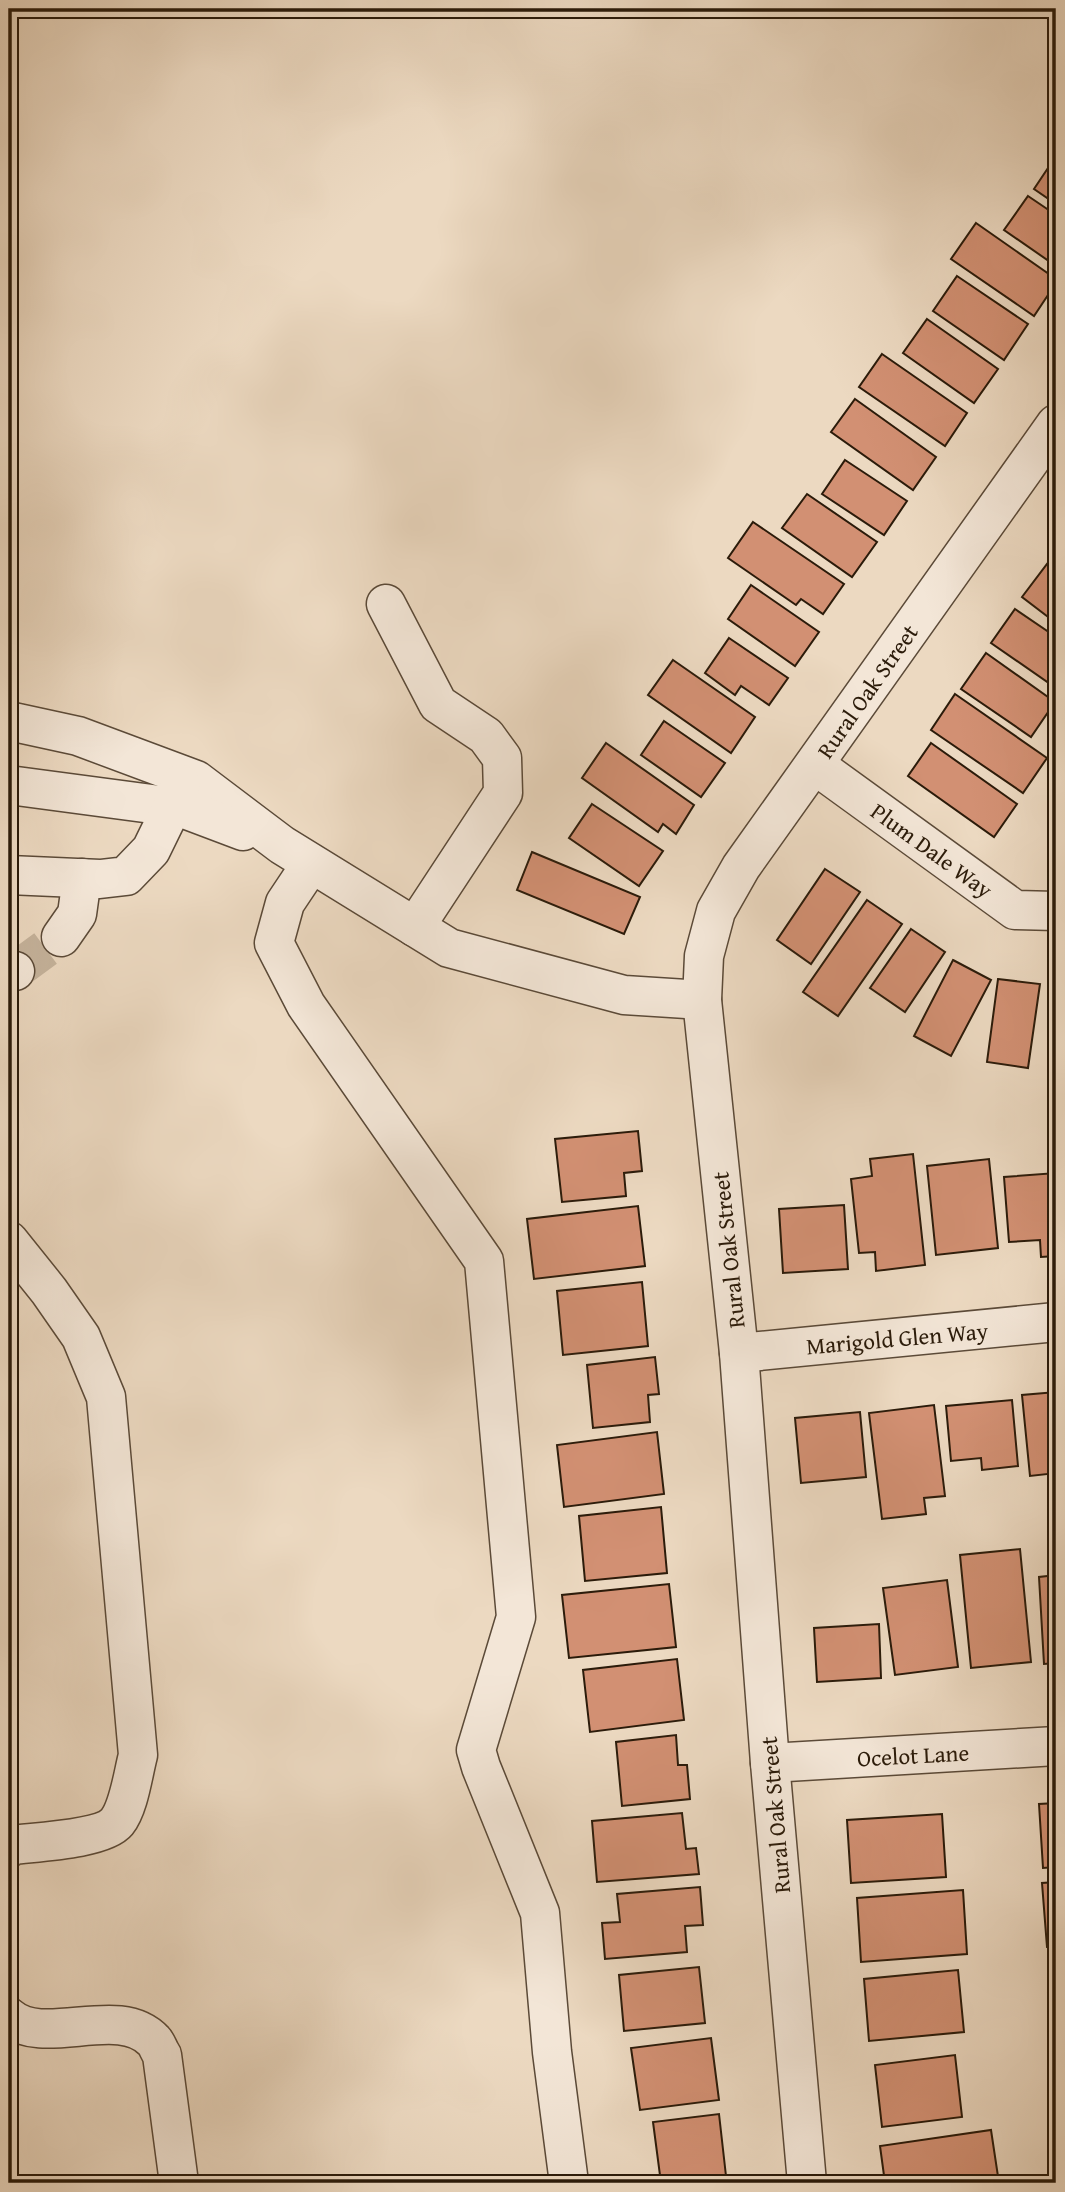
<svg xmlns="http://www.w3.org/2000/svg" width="1065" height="2192" viewBox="0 0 1065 2192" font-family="'Gentium Book Plus',serif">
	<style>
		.building { fill: #d29073; stroke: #2b1b0a; stroke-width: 2 }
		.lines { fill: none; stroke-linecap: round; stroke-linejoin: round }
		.minor-tunnel { stroke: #c5b39c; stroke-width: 38; stroke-dasharray: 38 19; stroke-linecap: butt }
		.minor-casing { stroke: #5b4a38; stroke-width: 41 }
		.minor { stroke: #f3e6d7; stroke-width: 38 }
		.labels { text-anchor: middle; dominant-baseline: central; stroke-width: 5; stroke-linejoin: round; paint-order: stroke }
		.street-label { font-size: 23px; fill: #2b1b0a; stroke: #f3e6d7 }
	</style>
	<rect width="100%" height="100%" fill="#ecd9c1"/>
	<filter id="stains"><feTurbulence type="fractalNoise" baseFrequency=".00286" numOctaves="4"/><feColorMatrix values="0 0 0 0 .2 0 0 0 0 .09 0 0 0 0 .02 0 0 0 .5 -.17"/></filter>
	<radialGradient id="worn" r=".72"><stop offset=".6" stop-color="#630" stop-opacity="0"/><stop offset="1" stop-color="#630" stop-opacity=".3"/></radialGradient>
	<g class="building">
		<path d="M 1056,156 L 1056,204 L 1034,189 Z"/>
		<path d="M 1028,196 L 1056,215 L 1056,266 L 1004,230 Z"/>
		<path d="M 976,223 L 1056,279 L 1056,283 L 1034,316 L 951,259 Z"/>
		<path d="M 957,276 L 1028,324 L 1004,360 L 933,311 Z"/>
		<path d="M 927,319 L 998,369 L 974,403 L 903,353 Z"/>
		<path d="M 882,354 L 967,413 L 945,446 L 859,387 Z"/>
		<path d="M 855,399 L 936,457 L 913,490 L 831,432 Z"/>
		<path d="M 845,460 L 907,501 L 884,535 L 822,494 Z"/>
		<path d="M 807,494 L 877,542 L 852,577 L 782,528 Z"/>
		<path d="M 753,522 L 844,584 L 823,614 L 801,599 L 796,605 L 728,558 Z"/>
		<path d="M 1047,564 L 1056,571 L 1056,623 L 1022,597 Z"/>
		<path d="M 751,585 L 819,632 L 795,666 L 728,619 Z"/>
		<path d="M 1015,609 L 1056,637 L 1056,688 L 991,643 Z"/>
		<path d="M 729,638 L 788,678 L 769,705 L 741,686 L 735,695 L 705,673 Z"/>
		<path d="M 986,653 L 1055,702 L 1031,737 L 961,689 Z"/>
		<path d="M 673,660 L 755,717 L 731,753 L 648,695 Z"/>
		<path d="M 955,694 L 1047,758 L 1023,793 L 931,730 Z"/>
		<path d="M 664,721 L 725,763 L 701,797 L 641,755 Z"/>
		<path d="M 606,743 L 694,805 L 676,834 L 663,824 L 658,832 L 582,778 Z"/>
		<path d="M 931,743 L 1017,804 L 994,837 L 908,776 Z"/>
		<path d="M 592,804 L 663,851 L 639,886 L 569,838 Z"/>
		<path d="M 532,852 L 640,897 L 624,934 L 517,890 Z"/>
		<path d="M 825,869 L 860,892 L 811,964 L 777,940 Z"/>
		<path d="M 867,900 L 902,924 L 838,1016 L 803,992 Z"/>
		<path d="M 911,929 L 945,952 L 905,1012 L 870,988 Z"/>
		<path d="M 953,960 L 991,980 L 951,1056 L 914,1036 Z"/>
		<path d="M 998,979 L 1040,984 L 1028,1068 L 987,1062 Z"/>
		<path d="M 1051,989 L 1056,989 L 1056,1095 L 1054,1095 Z"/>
		<path d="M 638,1131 L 642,1171 L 624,1173 L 626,1196 L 562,1202 L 555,1139 Z"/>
		<path d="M 913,1154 L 925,1265 L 876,1271 L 875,1252 L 859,1253 L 851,1179 L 872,1176 L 870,1159 Z"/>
		<path d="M 989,1159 L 998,1248 L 936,1255 L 927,1166 Z"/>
		<path d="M 1056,1173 L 1056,1256 L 1041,1257 L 1040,1240 L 1009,1242 L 1004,1177 Z"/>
		<path d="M 844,1205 L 848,1269 L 783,1273 L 779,1209 Z"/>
		<path d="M 638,1206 L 645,1266 L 534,1279 L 527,1219 Z"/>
		<path d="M 642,1282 L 648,1346 L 563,1355 L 557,1291 Z"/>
		<path d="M 655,1357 L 659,1394 L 648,1395 L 650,1422 L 593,1428 L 587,1365 Z"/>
		<path d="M 1056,1392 L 1056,1477 L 1056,1473 L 1030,1476 L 1022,1395 Z"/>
		<path d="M 1012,1400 L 1018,1466 L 982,1470 L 981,1458 L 951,1461 L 946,1406 Z"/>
		<path d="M 934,1405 L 945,1496 L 924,1498 L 926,1514 L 882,1519 L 869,1413 Z"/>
		<path d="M 860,1412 L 866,1477 L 801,1483 L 795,1418 Z"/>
		<path d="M 657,1432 L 664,1494 L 564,1507 L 557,1445 Z"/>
		<path d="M 661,1507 L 667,1573 L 585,1581 L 579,1516 Z"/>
		<path d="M 1020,1549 L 1031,1662 L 971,1668 L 960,1555 Z"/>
		<path d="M 1056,1575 L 1056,1663 L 1044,1664 L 1039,1577 Z"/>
		<path d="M 947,1580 L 958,1667 L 895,1675 L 883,1588 Z"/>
		<path d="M 669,1584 L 676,1647 L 569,1658 L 562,1595 Z"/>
		<path d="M 879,1624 L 881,1678 L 817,1682 L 814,1628 Z"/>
		<path d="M 677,1659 L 684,1720 L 590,1732 L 583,1670 Z"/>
		<path d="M 676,1735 L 678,1765 L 687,1765 L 690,1799 L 622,1806 L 616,1742 Z"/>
		<path d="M 1056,1803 L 1056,1867 L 1043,1868 L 1039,1804 Z"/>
		<path d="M 682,1813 L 686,1849 L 696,1848 L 699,1874 L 597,1882 L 592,1821 Z"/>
		<path d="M 942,1814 L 946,1877 L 851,1883 L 847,1820 Z"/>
		<path d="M 1056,1882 L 1056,1946 L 1047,1947 L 1042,1883 Z"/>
		<path d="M 700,1887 L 703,1925 L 685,1926 L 687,1952 L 605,1959 L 602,1923 L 620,1922 L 617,1894 Z"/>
		<path d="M 963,1890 L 967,1954 L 861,1962 L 857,1898 Z"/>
		<path d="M 699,1967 L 705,2023 L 624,2031 L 619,1975 Z"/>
		<path d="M 958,1970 L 964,2032 L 869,2041 L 864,1979 Z"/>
		<path d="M 1056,1992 L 1056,2026 L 1050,2027 L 1048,1993 Z"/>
		<path d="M 711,2038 L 719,2100 L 640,2110 L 631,2048 Z"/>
		<path d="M 955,2055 L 962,2117 L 882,2127 L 875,2065 Z"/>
		<path d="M 719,2114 L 726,2176 L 661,2183 L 653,2122 Z"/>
		<path d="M 991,2130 L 999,2183 L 885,2183 L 880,2146 Z"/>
	</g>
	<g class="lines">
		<path class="minor-tunnel" d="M 15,971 L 61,937"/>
		<g class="minor-casing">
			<g id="minor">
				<path d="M 386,604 L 438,704 L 486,736 L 502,758 L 503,793 L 415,927"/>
				<path d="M 9,721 L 78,736 L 196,780 L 282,845 L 449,948 L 624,995 L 702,1000"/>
				<path d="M 815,765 L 1015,910 L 1056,911"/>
				<path d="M 9,785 L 182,808 L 243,831"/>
				<path d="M 311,864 L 285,903 L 274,943 L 306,1005 L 484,1261 L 516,1617 L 476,1750 L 481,1767 L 540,1913 L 552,2052 L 569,2183"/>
				<path d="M 9,875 L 100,879 L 126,876 L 151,850 L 172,807 L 181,784"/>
				<path d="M 61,937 L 77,914 L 82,878"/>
				<path d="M 9,972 L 15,971"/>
				<path d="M 9,1241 L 49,1291 L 81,1337 L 106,1397 L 138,1755 C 133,1774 129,1807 117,1822 C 103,1839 36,1842 13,1845 L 9,1848"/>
				<path d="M 739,1353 L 1056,1322"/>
				<path d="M 770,1763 L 1056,1746"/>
				<path d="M 9,2017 C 44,2048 119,2003 154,2041 C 157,2044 159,2051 162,2055 L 179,2183"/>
				<path d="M 807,2183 L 770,1763 L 739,1353 L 702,1000 L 704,956 L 716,911 L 741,867 L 1056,424"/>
			</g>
		</g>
		<use href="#minor" class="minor"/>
	</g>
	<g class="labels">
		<g class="street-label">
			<text transform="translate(867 691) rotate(-55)">Rural Oak Street</text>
			<text transform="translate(932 850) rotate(36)">Plum Dale Way</text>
			<text transform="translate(728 1250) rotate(-96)">Rural Oak Street</text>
			<text transform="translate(897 1338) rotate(-5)">Marigold Glen Way</text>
			<text transform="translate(913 1755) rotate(-3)">Ocelot Lane</text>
			<text transform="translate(775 1815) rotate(-95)">Rural Oak Street</text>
		</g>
	</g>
	<rect width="1065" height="2192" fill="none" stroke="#ecd9c1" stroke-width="35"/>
	<rect x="10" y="10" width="1044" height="2171" fill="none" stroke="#2b1b0a" stroke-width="3.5"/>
	<rect x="18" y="18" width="1030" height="2157" fill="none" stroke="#2b1b0a" stroke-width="2"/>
	<rect width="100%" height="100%" filter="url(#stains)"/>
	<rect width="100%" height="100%" fill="url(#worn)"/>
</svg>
